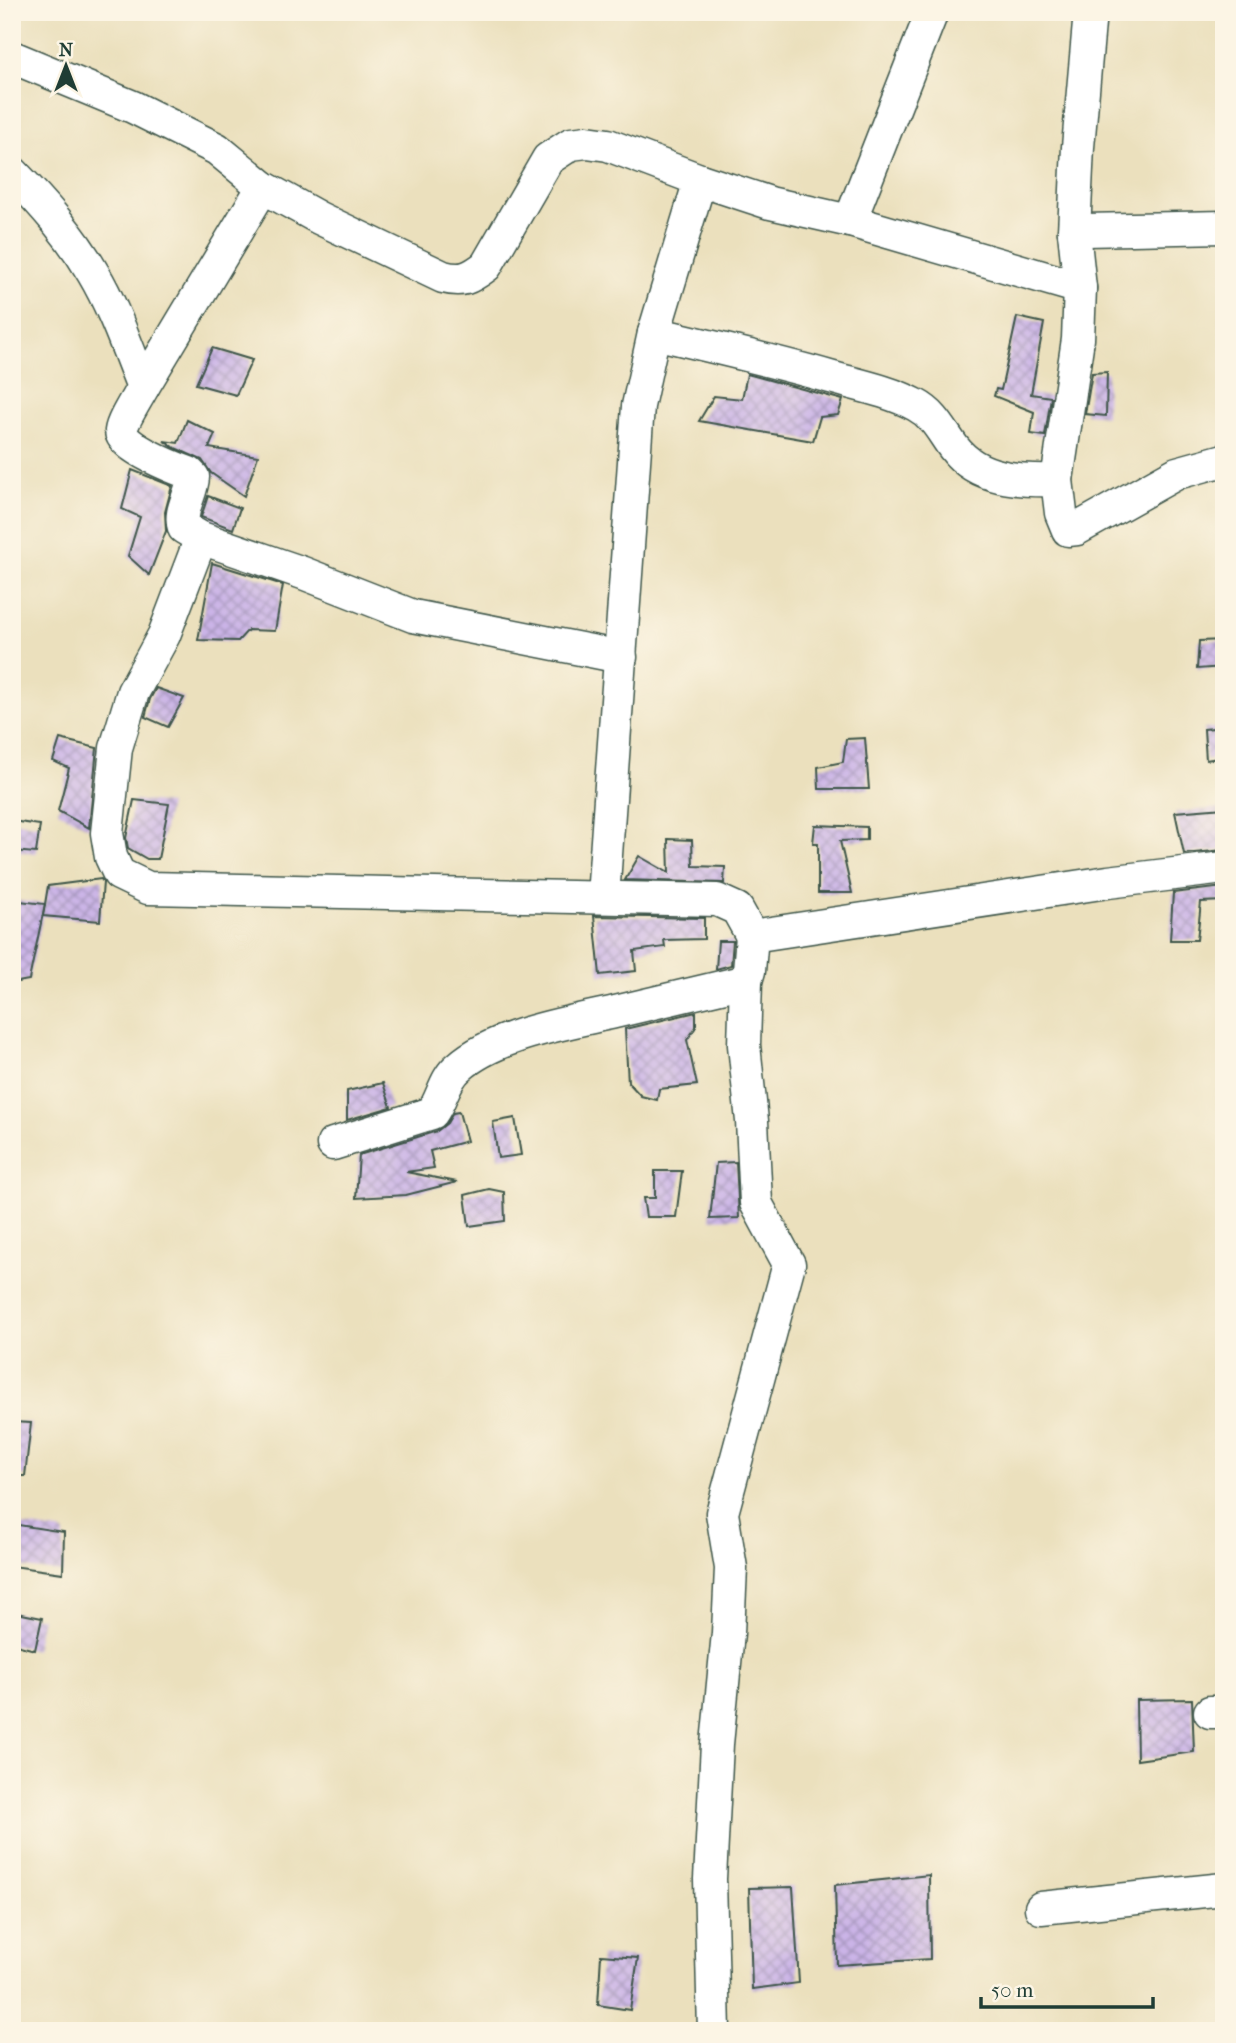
<svg xmlns="http://www.w3.org/2000/svg" width="1236" height="2043" viewBox="0 0 1236 2043" font-family="'IM FELL French Canon',serif">
	<style>
		.building { fill: url(#building-cross-hatch) }
		.lines { fill: none; stroke-linecap: round; stroke-linejoin: round }
		.minor-casing { stroke: #3e5549; stroke-width: 35 }
		.minor { stroke: #fff; stroke-width: 32 }
	</style>
	<defs>
		<pattern id="building-cross-hatch" width="8" height="8" patternUnits="userSpaceOnUse" patternTransform="scale(1.75)"><rect width="8" height="8" fill="#cbb4e7"/><path d="M0 0l8 8M0 8l8-8" fill="none" stroke="#a494bc"/></pattern>
	</defs>
	<rect width="100%" height="100%" fill="#fcf5e5"/>
	<filter id="ink" filterUnits="userSpaceOnUse"><feTurbulence type="fractalNoise" baseFrequency=".0143" numOctaves="2"/><feDisplacementMap in="SourceGraphic" scale="14" xChannelSelector="R" yChannelSelector="G"/><feConvolveMatrix kernelMatrix="1 2 1 2 8 2 1 2 1" color-interpolation-filters="sRGB"/></filter>
	<filter id="wash" filterUnits="userSpaceOnUse"><feTurbulence type="fractalNoise" baseFrequency=".00686" numOctaves="4" result="noise"/><feDisplacementMap in="SourceGraphic" scale="28" xChannelSelector="R" yChannelSelector="G"/><feGaussianBlur stdDeviation="1.57" result="paint"/><feColorMatrix in="noise" values="0 0 0 0 0 0 0 0 0 0 0 0 0 0 0 0 0 1.4 0 .05"/><feComposite in="paint" operator="in"/></filter>
	<g filter="url(#wash)">
		<rect width="100%" height="100%" fill="#ebe0bd"/>
		<g id="blocks">
			<g class="building">
				<path d="M 1017,317 L 1044,323 L 1031,394 L 1051,397 L 1045,436 L 1031,434 L 1034,412 L 994,396 L 996,389 L 1001,390 Z"/>
				<path d="M 212,348 L 252,360 L 236,395 L 196,384 Z"/>
				<path d="M 1107,372 L 1106,416 L 1085,414 L 1092,373 Z"/>
				<path d="M 747,374 L 843,400 L 838,415 L 820,417 L 813,441 L 699,421 L 714,396 L 742,399 Z"/>
				<path d="M 187,420 L 215,434 L 209,448 L 258,456 L 244,496 L 211,473 L 202,460 L 173,447 L 164,441 L 178,443 Z"/>
				<path d="M 132,470 L 172,486 L 165,512 L 166,531 L 149,575 L 128,556 L 140,517 L 122,509 Z"/>
				<path d="M 208,496 L 240,508 L 233,529 L 201,517 Z"/>
				<path d="M 212,563 L 283,585 L 275,631 L 248,630 L 238,641 L 198,640 Z"/>
				<path d="M 1224,640 L 1224,667 L 1197,669 L 1199,641 Z"/>
				<path d="M 156,688 L 184,698 L 168,727 L 145,717 L 150,699 Z"/>
				<path d="M 1224,727 L 1224,757 L 1206,760 L 1204,729 Z"/>
				<path d="M 865,738 L 869,789 L 819,789 L 818,767 L 843,762 L 846,739 Z"/>
				<path d="M 60,739 L 97,748 L 89,828 L 58,811 L 69,768 L 53,761 Z"/>
				<path d="M 134,800 L 169,804 L 158,859 L 147,859 L 128,848 L 126,838 Z"/>
				<path d="M 1224,808 L 1224,850 L 1184,854 L 1175,812 Z"/>
				<path d="M 12,821 L 40,825 L 36,853 L 12,851 Z"/>
				<path d="M 815,825 L 867,827 L 867,840 L 840,841 L 852,893 L 818,893 L 818,843 L 813,843 Z"/>
				<path d="M 668,839 L 692,840 L 693,866 L 725,867 L 724,883 L 625,880 L 639,856 L 669,873 Z"/>
				<path d="M 101,879 L 103,882 L 100,921 L 43,916 L 48,886 Z"/>
				<path d="M 1224,887 L 1224,901 L 1201,902 L 1197,940 L 1170,940 L 1173,893 Z"/>
				<path d="M 12,900 L 45,904 L 29,980 L 12,983 Z"/>
				<path d="M 594,916 L 704,918 L 704,939 L 664,940 L 665,947 L 634,951 L 636,971 L 600,975 Z"/>
				<path d="M 718,941 L 733,941 L 731,965 L 716,969 Z"/>
				<path d="M 696,1012 L 696,1027 L 687,1040 L 697,1085 L 659,1089 L 657,1100 L 641,1096 L 628,1082 L 625,1029 Z"/>
				<path d="M 383,1083 L 391,1107 L 347,1120 L 347,1091 Z"/>
				<path d="M 459,1112 L 467,1141 L 430,1151 L 434,1168 L 406,1172 L 457,1182 L 406,1195 L 356,1198 L 359,1155 L 437,1131 L 447,1123 L 453,1113 Z"/>
				<path d="M 515,1118 L 521,1155 L 498,1158 L 493,1122 Z"/>
				<path d="M 736,1162 L 739,1218 L 710,1219 L 716,1163 Z"/>
				<path d="M 655,1171 L 682,1171 L 676,1217 L 646,1217 L 643,1198 L 655,1198 Z"/>
				<path d="M 489,1189 L 504,1192 L 505,1221 L 469,1226 L 465,1195 Z"/>
				<path d="M 12,1422 L 31,1423 L 25,1476 L 12,1476 Z"/>
				<path d="M 12,1524 L 64,1532 L 63,1573 L 12,1566 Z"/>
				<path d="M 12,1612 L 42,1618 L 35,1650 L 12,1644 Z"/>
				<path d="M 1192,1699 L 1194,1752 L 1137,1760 L 1136,1700 Z"/>
				<path d="M 929,1875 L 930,1959 L 837,1965 L 835,1885 Z"/>
				<path d="M 793,1887 L 799,1983 L 752,1989 L 749,1888 Z"/>
				<path d="M 601,1955 L 638,1958 L 630,2010 L 598,2005 Z"/>
			</g>
		</g>
	</g>
	<g filter="url(#ink)">
		<use href="#blocks" fill-opacity="0" stroke="#3e5549" stroke-width="2"/>
		<g class="lines">
			<g class="minor-casing">
				<g id="minor">
					<path d="M 12,57 L 133,107 L 217,149 L 263,187 L 319,218 L 443,277 C 463,282 470,278 486,266 L 548,159 L 571,144 L 587,142 L 608,145 L 700,180 L 770,203 L 850,221 L 1080,288 L 1074,232 L 1078,147 L 1090,12"/>
					<path d="M 12,172 C 43,204 71,235 93,273 C 114,308 128,350 143,387 C 138,397 122,421 121,431 C 121,447 175,468 189,473 L 193,477 C 192,495 178,511 184,528 L 201,538 L 303,573 L 413,616 L 621,657"/>
					<path d="M 850,221 L 932,12"/>
					<path d="M 1074,232 L 1086,230 L 1224,227"/>
					<path d="M 1080,288 L 1078,339 L 1057,480 L 1061,513 L 1068,530 L 1077,529 L 1177,473 L 1224,460"/>
					<path d="M 654,333 C 713,347 771,360 830,377 C 858,385 889,391 916,405 C 935,415 942,432 954,448 C 978,480 1021,481 1057,480"/>
					<path d="M 143,387 L 263,187"/>
					<path d="M 201,538 L 164,635 L 133,692 L 116,748 L 107,833 L 111,857 L 119,874 L 148,888 L 717,900 L 737,909 L 752,936"/>
					<path d="M 603,897 L 638,406 L 654,333 L 700,180"/>
					<path d="M 333,1144 L 432,1113 C 443,1098 444,1079 459,1067 C 496,1034 567,1023 615,1012 C 659,1002 702,991 746,981"/>
					<path d="M 1210,1712 L 1224,1712"/>
					<path d="M 1041,1908 L 1224,1889"/>
					<path d="M 714,2031 L 710,1879 L 717,1744 L 728,1633 L 731,1568 L 722,1513 L 789,1264 L 756,1203 L 752,1121 L 744,1045 L 746,981 L 749,971 L 752,936 L 1108,882 L 1224,868"/>
				</g>
			</g>
			<use href="#minor" class="minor"/>
		</g>
	</g>
	<rect width="1236" height="2043" fill="none" stroke="#fcf5e5" stroke-width="42"/>
	<g transform="translate(66 66)" stroke="#fcf5e5" stroke-width="5" paint-order="stroke">
	<path d="M0-5L12 26L0 18L-12 26Z" fill="#1f3d34"/>
	<text y="-10" font-size="19" font-weight="bold" text-anchor="middle" fill="#1f3d34">N</text>
	</g>
	<path d="M981 1997v10h172v-10" fill="none" stroke="#1f3d34" stroke-width="3.5"/>
	<text x="991" y="1997" font-size="21" fill="#1f3d34" stroke="#fcf5e5" stroke-width="5" paint-order="stroke">50 m</text>
</svg>
